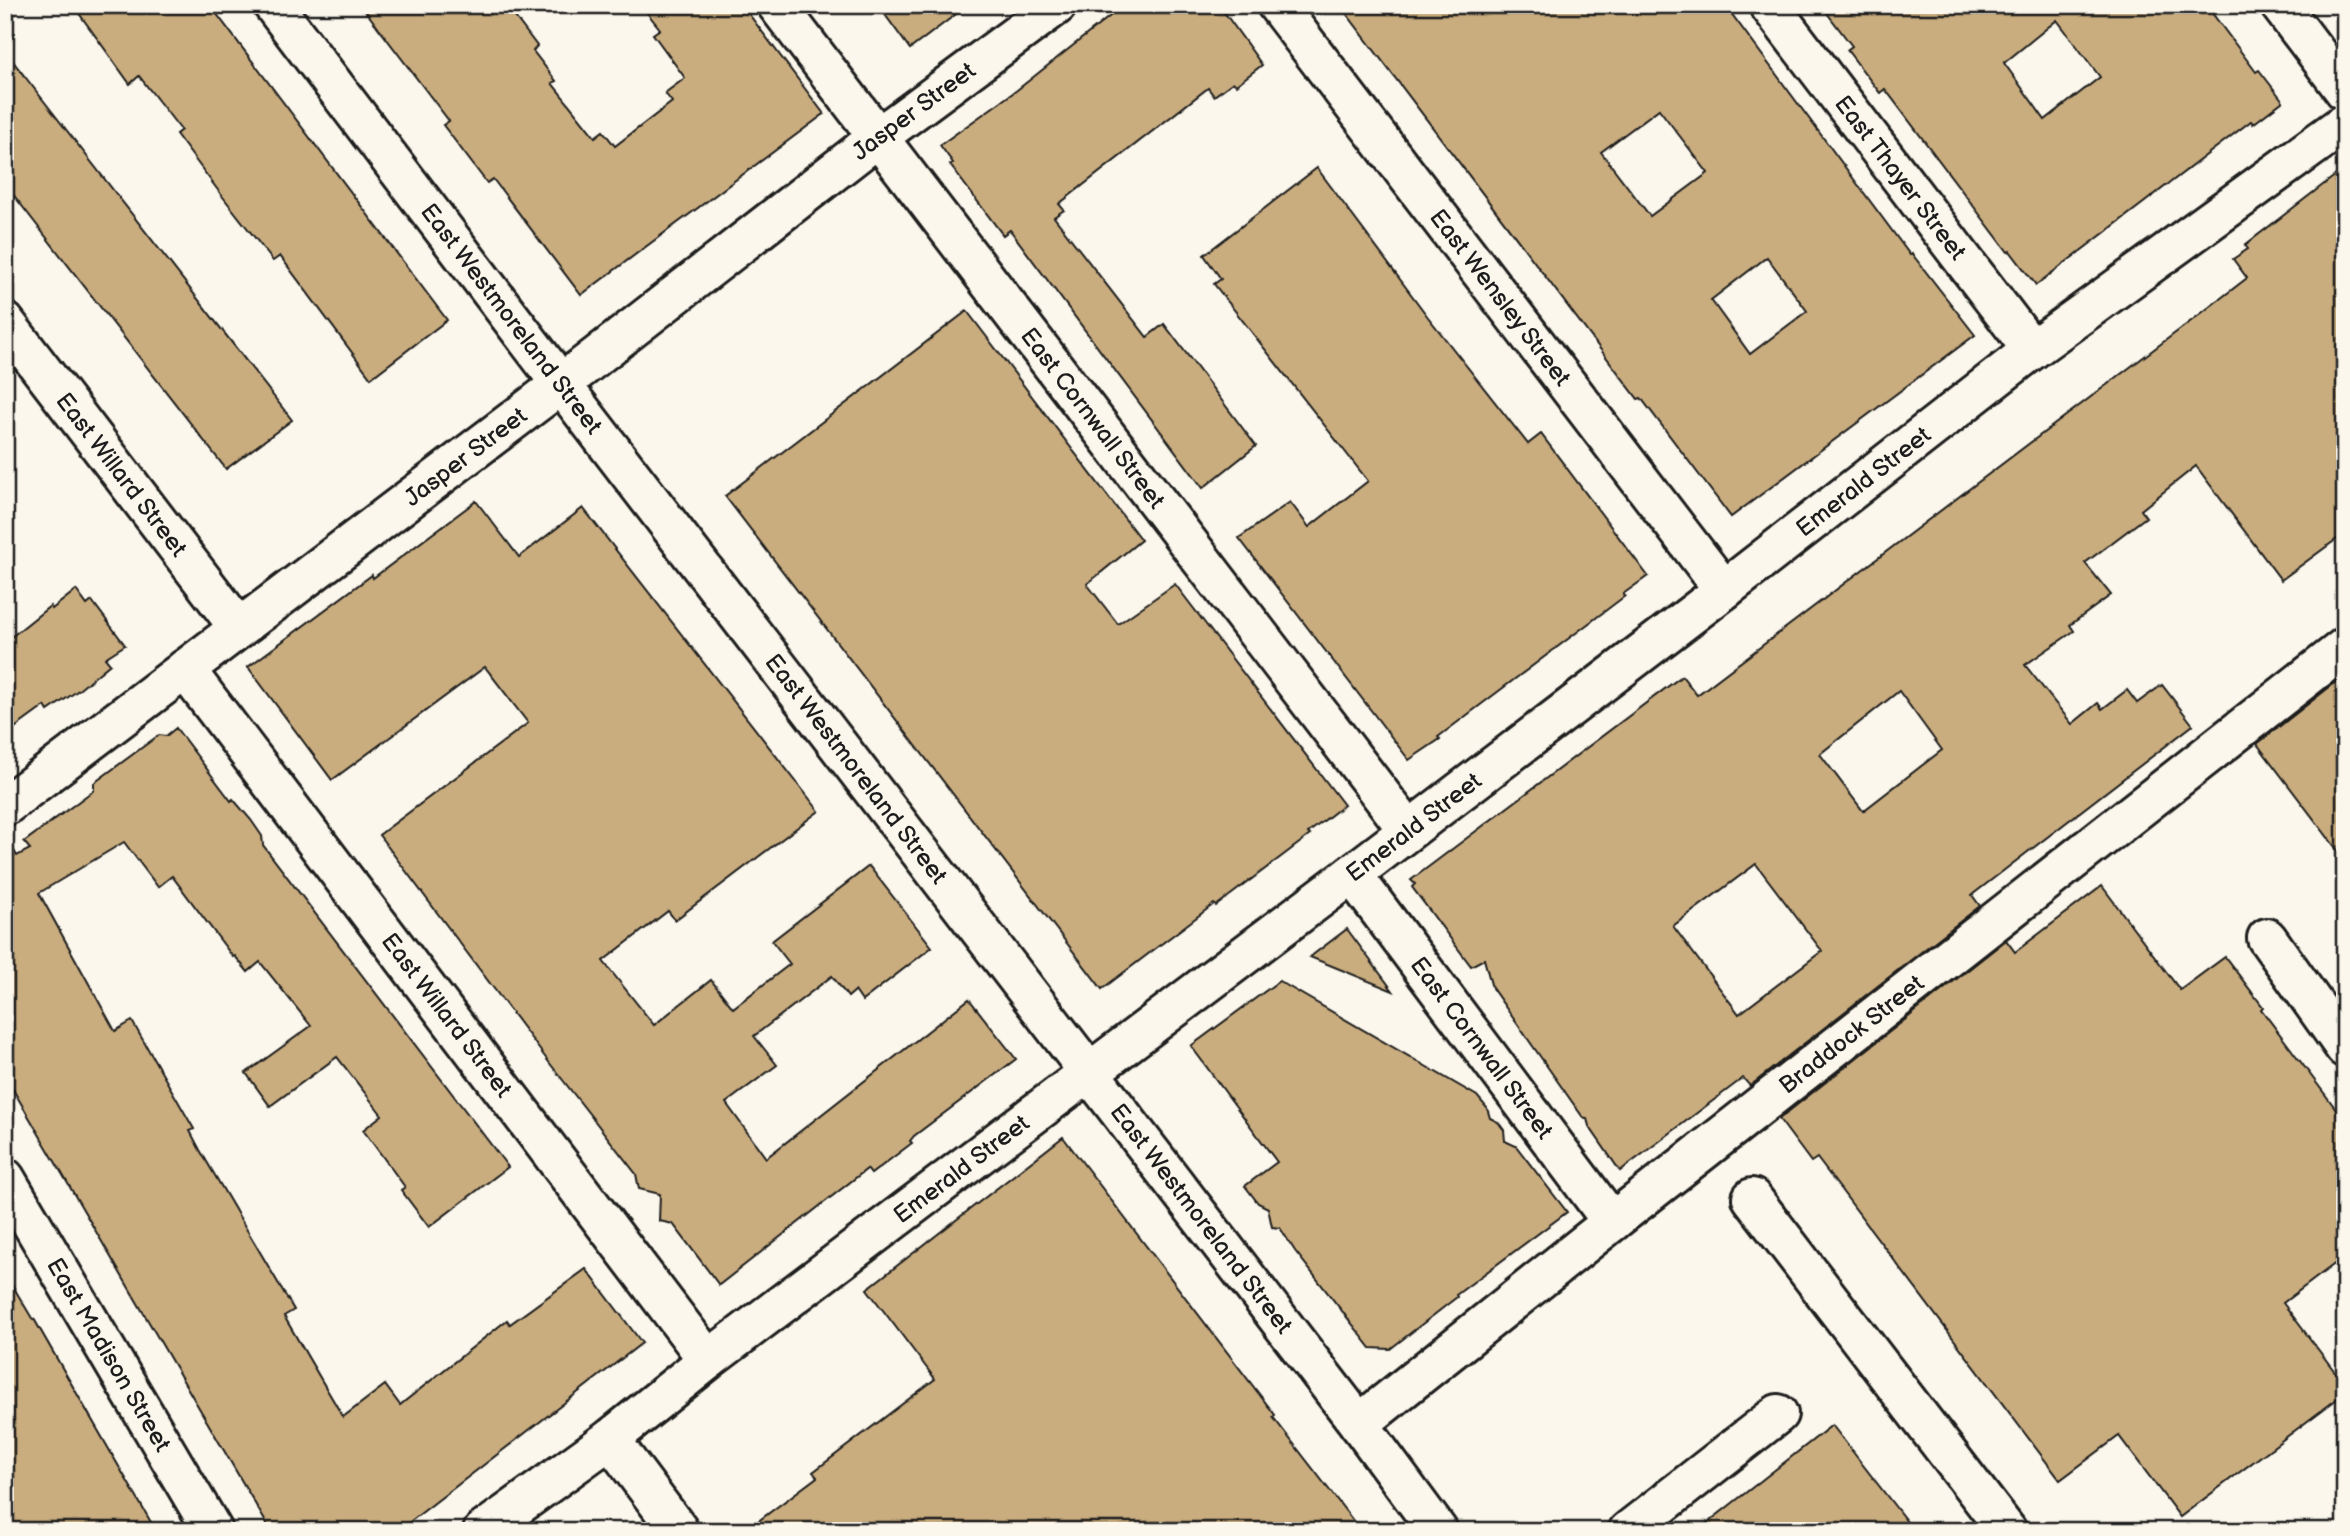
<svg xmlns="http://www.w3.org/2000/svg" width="2350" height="1536" viewBox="0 0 2350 1536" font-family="'Balsamiq Sans',sans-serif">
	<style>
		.building { fill: #caad7f; stroke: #1c1c1c; stroke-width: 2; fill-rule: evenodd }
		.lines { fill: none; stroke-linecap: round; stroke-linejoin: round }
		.minor-casing { stroke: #1c1c1c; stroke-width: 44 }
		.minor { stroke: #fbf7ec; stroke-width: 38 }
		.labels { text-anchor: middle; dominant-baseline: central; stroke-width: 7; stroke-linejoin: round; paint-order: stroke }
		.street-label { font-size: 24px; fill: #1c1c1c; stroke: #fbf7ec }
	</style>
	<rect width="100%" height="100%" fill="#fbf7ec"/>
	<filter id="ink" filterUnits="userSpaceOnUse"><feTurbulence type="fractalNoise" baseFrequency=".0143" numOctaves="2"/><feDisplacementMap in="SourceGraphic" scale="14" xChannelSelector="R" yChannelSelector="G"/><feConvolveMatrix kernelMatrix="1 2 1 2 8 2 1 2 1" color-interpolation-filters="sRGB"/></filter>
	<g filter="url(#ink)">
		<g class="building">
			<path d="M 73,5 L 210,5 L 447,320 L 371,378 L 280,256 L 273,261 L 223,197 L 176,134 L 181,130 L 139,76 L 130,84 Z"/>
			<path d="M 361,5 L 506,5 L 537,46 L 533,51 L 556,81 L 552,83 L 595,137 L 603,131 L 615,146 L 672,102 L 665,93 L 685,78 L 653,34 L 660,29 L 641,5 L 742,5 L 824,114 L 581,295 L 493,179 L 487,183 L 443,125 L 449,121 Z"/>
			<path d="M 878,5 L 968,5 L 910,49 Z"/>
			<path d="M 1124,5 L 1219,5 L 1262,65 L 1236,85 L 1233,82 L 1214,96 L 1208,88 L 1059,204 L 1064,210 L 1054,217 L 1147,337 L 1164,324 L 1256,446 L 1203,488 L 1010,230 L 1003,235 L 950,165 L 953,163 L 940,145 L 1017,90 Z"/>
			<path d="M 1340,5 L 1725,5 L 1910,255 L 1912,254 L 1975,335 L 1731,517 L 1641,398 L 1638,399 ZM 1659,109 L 1708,173 L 1650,216 L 1601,152 ZM 1767,257 L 1807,311 L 1750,354 L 1711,300 Z"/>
			<path d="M 1821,5 L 2206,5 L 2256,72 L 2259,70 L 2283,101 L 2253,124 L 2251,121 L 2036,285 L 2010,251 L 2008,252 L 1885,89 L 1880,93 L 1847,50 L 1852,46 ZM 2057,20 L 2100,77 L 2045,120 L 2004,63 Z"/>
			<path d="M 5,51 L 292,420 L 226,469 L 5,184 Z"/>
			<path d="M 1317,168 L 1428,317 L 1528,444 L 1541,434 L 1648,576 L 1623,594 L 1625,596 L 1438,737 L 1440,739 L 1409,760 L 1239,538 L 1290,502 L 1309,527 L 1368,481 L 1214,284 L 1221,279 L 1204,255 Z"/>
			<path d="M 2345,168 L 2345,533 L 2281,580 L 2196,466 L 2141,510 L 2146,517 L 2085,563 L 2111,595 L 2070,625 L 2074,631 L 2025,665 L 2072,724 L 2098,703 L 2102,709 L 2127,690 L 2137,703 L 2162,685 L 2193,725 L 1994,878 L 1972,895 L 1980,906 L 1750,1086 L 1743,1078 L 1620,1171 L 1589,1126 L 1587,1119 L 1582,1116 L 1492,988 L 1484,959 L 1471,966 L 1412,887 L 1415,884 L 1411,880 L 1682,676 L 1697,695 L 2199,315 L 2247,278 L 2233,259 L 2248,249 L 2245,245 ZM 1899,691 L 1942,750 L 1863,811 L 1820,754 ZM 1756,864 L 1822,951 L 1739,1014 L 1673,926 Z"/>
			<path d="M 967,311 L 1141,540 L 1087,584 L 1118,624 L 1175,584 L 1344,805 L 1308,833 L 1310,835 L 1216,906 L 1214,904 L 1102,989 L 725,496 Z"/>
			<path d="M 476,501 L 519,557 L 583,508 L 819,811 L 675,920 L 668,911 L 603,961 L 654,1025 L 711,980 L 733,1008 L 790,964 L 772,941 L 869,866 L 932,947 L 862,1001 L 855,991 L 848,997 L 832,976 L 754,1036 L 777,1065 L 726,1103 L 766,1158 L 969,999 L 1016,1059 L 914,1136 L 910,1141 L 912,1143 L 871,1174 L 867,1169 L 719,1285 L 673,1224 L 659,1221 L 660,1194 L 639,1189 L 636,1174 L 548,1061 L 379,835 L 528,723 L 485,667 L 332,780 L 248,667 L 372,575 L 373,578 Z"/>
			<path d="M 76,590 L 87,605 L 92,601 L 125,645 L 105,658 L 110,664 L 80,689 L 48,711 L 45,706 L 5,735 L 5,642 L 50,606 L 52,609 Z"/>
			<path d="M 2345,675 L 2345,860 L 2257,744 Z"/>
			<path d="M 176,728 L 231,801 L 233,799 L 251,820 L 262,836 L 263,845 L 508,1167 L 429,1227 L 401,1190 L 405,1187 L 363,1130 L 382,1115 L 337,1057 L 270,1106 L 246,1073 L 311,1026 L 260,962 L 248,972 L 235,956 L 233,957 L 172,876 L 158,887 L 124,842 L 39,893 L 115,1031 L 132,1021 L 194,1129 L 190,1131 L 200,1150 L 294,1310 L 284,1316 L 343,1417 L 385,1385 L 400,1405 L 507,1320 L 510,1324 L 586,1269 L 642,1343 L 398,1531 L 271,1531 L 5,1076 L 5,835 L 17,856 L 30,849 L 24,842 L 94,790 L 94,783 L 159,735 L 166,736 Z"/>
			<path d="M 2102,886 L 2180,990 L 2225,957 L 2263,1007 L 2261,1009 L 2345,1121 L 2345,1256 L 2283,1303 L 2345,1385 L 2345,1393 L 2180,1517 L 2119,1436 L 2060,1480 L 1817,1158 L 1811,1162 L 1779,1119 L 2006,940 L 2015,952 Z"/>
			<path d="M 1347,929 L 1393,991 L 1310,957 Z"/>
			<path d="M 1279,981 L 1477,1096 L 1487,1108 L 1490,1118 L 1498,1122 L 1504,1130 L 1505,1141 L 1516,1146 L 1567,1212 L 1456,1295 L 1457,1297 L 1390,1349 L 1371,1348 L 1295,1251 L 1280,1228 L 1272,1227 L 1268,1208 L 1258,1203 L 1245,1186 L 1277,1162 L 1191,1046 Z"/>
			<path d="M 1063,1137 L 1275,1415 L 1273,1417 L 1361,1531 L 745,1531 L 817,1477 L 813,1472 L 935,1379 L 867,1289 Z"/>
			<path d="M 5,1273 L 33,1320 L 34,1319 L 156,1531 L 5,1531 Z"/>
			<path d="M 1832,1425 L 1914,1531 L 1697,1531 Z"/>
		</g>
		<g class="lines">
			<g class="minor-casing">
				<g id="minor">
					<path id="s1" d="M 273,5 L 561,384 L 1359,1424 L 1438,1531"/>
					<path id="s2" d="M 777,5 L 1408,830"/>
					<path id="s3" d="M 1277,5 L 1724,590"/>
					<path id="s4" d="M 1769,5 L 2032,350"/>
					<path d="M 2280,5 L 2345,91"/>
					<path id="s5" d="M 5,322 L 239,628"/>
					<path id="s6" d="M 185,669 L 708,1360"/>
					<path id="s7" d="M 5,806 L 561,384 L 877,138 L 1057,5"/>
					<path id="s8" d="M 1352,874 L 1612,1222"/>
					<path d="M 2267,938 L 2345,1048"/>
					<path id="s9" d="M 5,1178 L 213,1531"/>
					<path d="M 1752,1198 L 2007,1531"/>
					<path id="s10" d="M 1359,1424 L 1612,1222 L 2345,647"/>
					<path d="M 610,1439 L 679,1531"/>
					<path id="s11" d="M 483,1531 L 610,1439 L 708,1360 L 1352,874 L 1724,590 L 2032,350 L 2345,123"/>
					<path d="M 1628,1531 L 1778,1414"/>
				</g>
			</g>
			<use href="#minor" class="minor"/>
		</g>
	</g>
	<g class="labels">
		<g class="street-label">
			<text stroke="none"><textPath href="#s7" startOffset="1144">Jasper Street</textPath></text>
			<text stroke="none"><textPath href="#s4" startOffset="217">East Thayer Street</textPath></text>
			<text stroke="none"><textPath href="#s3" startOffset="368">East Wensley Street</textPath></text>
			<text stroke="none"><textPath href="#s1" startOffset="394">East Westmoreland Street</textPath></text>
			<text stroke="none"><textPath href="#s2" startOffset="520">East Cornwall Street</textPath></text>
			<text stroke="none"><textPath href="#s7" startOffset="578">Jasper Street</textPath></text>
			<text stroke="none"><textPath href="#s5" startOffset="192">East Willard Street</textPath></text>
			<text stroke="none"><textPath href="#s11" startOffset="1734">Emerald Street</textPath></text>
			<text stroke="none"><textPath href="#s1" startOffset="961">East Westmoreland Street</textPath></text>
			<text stroke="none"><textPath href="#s11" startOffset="1167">Emerald Street</textPath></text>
			<text stroke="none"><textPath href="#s6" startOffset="434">East Willard Street</textPath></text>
			<text stroke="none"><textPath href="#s10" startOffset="628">Braddock Street</textPath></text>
			<text stroke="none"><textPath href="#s8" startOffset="217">East Cornwall Street</textPath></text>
			<text stroke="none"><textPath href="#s11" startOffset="600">Emerald Street</textPath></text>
			<text stroke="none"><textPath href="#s1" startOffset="1528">East Westmoreland Street</textPath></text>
			<text stroke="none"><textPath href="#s9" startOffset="205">East Madison Street</textPath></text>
		</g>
	</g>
	<rect width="2350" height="1536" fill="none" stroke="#fbf7ec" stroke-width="28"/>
	<rect x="14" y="14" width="2322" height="1508" fill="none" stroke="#1c1c1c" stroke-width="2.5" filter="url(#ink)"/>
</svg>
